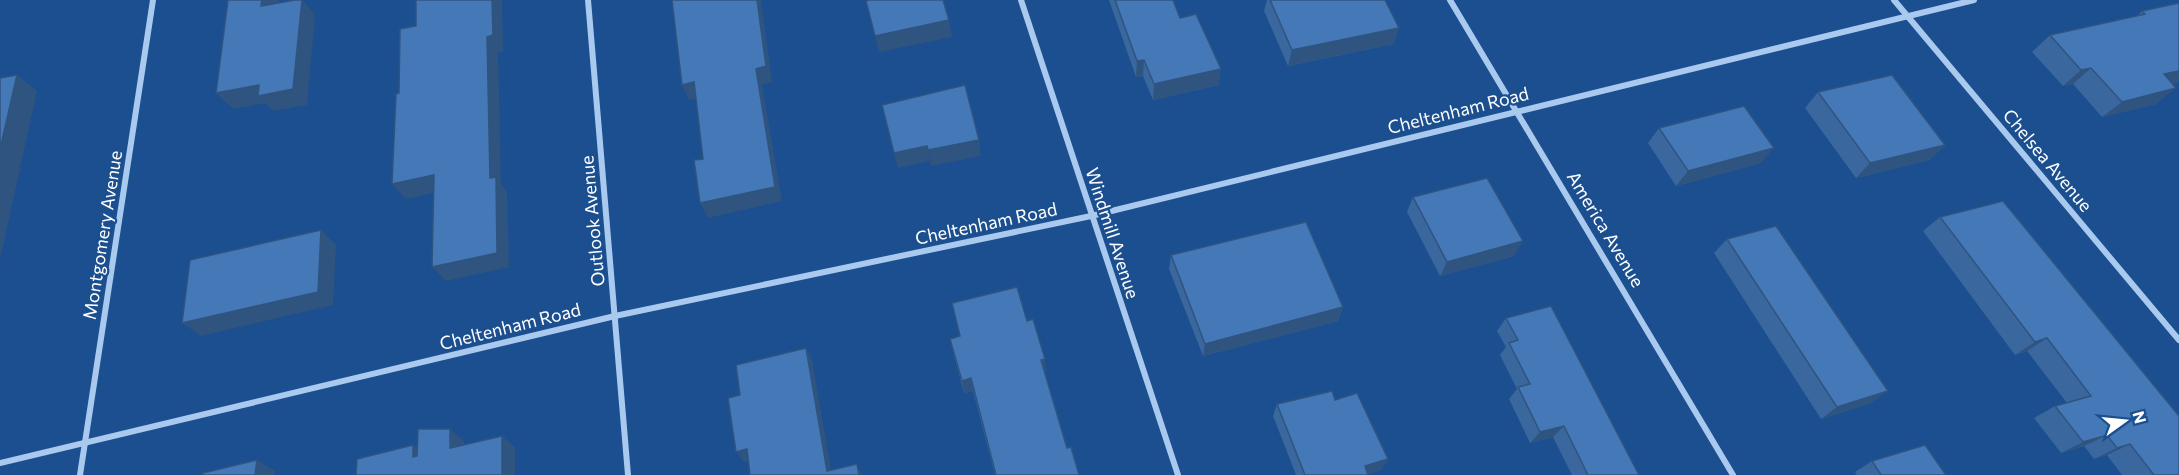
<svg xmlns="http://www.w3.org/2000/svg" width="2179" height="475" viewBox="0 0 2179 475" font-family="Commissioner,sans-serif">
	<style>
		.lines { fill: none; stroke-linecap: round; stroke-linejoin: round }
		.minor { stroke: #a9c9ee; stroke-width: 6 }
		.wall { fill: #3a679d }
		.shaded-wall { fill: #305480 }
		.building { fill: #4478b7; stroke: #305480; stroke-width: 1.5 }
		.labels { text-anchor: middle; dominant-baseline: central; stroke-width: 4.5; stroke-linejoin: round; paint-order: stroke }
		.street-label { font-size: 18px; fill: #fff; stroke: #1b4f8f }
	</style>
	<rect width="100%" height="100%" fill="#1b4f8f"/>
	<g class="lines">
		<g class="minor">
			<path d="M 588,0 L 628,475"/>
			<path d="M 1021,0 L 1178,475"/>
			<path d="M 1450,0 L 1733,475"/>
			<path d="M 1894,0 L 2179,340"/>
			<path d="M 0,463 L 615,316 L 1091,216 L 1974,0"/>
			<path d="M 80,475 L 153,0"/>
		</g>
	</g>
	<g class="wall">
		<path d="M 1109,0 L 1173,0 L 1180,18 L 1219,85 L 1153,100 L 1143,76 L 1136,77 Z"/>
		<path d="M 1267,0 L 1385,0 L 1394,44 L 1288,66 L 1264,11 Z"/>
		<path d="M 2179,3 L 2179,82 L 2172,84 L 2156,104 L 2102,117 L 2073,84 L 2063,86 L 2032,52 L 2050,35 L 2137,16 L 2142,11 Z"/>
		<path d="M 1818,92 L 1945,145 L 1929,160 L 1856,178 L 1805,108 Z"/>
		<path d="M 1659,128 L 1761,163 L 1676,186 L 1648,143 Z"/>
		<path d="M 1413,197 L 1514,256 L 1440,276 L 1407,212 Z"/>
		<path d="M 1940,217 L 2179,475 L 2122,475 L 2107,455 L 2094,459 L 2084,446 L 2061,453 L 2034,418 L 2055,406 L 2067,403 L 2027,351 L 2015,355 L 1923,231 Z"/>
		<path d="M 1727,239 L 1871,403 L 1821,419 L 1714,253 Z"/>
		<path d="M 1171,255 L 1343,307 L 1338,321 L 1203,356 L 1169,269 Z"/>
		<path d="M 952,303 L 1027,321 L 1046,371 L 1045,372 L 1067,448 L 1079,475 L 995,475 L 973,391 L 964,393 L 953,352 L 950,339 L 960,336 Z"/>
		<path d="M 1506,318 L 1639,475 L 1572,475 L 1553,437 L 1530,443 L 1509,399 L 1517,389 L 1500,355 L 1506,347 L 1497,331 Z"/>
		<path d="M 1335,400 L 1388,459 L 1381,470 L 1368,474 L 1368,475 L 1296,475 L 1273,416 L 1277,404 Z"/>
		<path d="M 1872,461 L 1946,475 L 1857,475 L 1855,472 Z"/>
	</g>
	<g class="shaded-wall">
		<path d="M 262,0 L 279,0 L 276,23 L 261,6 Z"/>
		<path d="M 302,0 L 303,0 L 315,15 L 307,105 L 273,111 L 265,103 L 233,109 L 216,93 L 259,85 Z"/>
		<path d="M 492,0 L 501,0 L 502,2 L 503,52 L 498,53 L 501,184 L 507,192 L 509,267 L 446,281 L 432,267 L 490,178 L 487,37 Z"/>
		<path d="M 757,0 L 761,0 L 772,82 L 762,85 L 782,201 L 708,218 L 700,203 Z"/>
		<path d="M 949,20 L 952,37 L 879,52 L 875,36 Z"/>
		<path d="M 1399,28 L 1394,44 L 1288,66 L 1292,50 Z"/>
		<path d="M 1144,60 L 1143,76 L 1136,77 L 1137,61 Z"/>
		<path d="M 2091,68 L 2073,84 L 2063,86 L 2081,70 Z"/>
		<path d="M 1221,69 L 1219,85 L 1153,100 L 1154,84 Z"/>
		<path d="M 2179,71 L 2179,82 L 2144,90 L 2164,74 Z"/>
		<path d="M 17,75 L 37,91 L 0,260 L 0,149 Z"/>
		<path d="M 694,82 L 701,98 L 689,100 L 682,85 Z"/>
		<path d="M 2176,88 L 2156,104 L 2102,117 L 2122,102 Z"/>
		<path d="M 979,140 L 981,156 L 931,166 L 928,150 Z"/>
		<path d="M 1945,145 L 1929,160 L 1856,178 L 1870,163 Z"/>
		<path d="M 927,146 L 930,161 L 898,168 L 894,153 Z"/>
		<path d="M 1774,148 L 1761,163 L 1676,186 L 1688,171 Z"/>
		<path d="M 434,175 L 447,190 L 406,199 L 392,184 Z"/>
		<path d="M 321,230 L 336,245 L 333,305 L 201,336 L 182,323 Z"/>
		<path d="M 1523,241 L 1514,256 L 1440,276 L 1447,262 Z"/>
		<path d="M 1343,307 L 1338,321 L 1203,356 L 1205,344 Z"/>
		<path d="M 2047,338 L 2027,351 L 2015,355 L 2035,342 Z"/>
		<path d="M 806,348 L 812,360 L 832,475 L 827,471 Z"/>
		<path d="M 1045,359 L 1046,371 L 1042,372 L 1041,360 Z"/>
		<path d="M 971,378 L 973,391 L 964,393 L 962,381 Z"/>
		<path d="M 1888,391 L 1871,403 L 1821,419 L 1837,407 Z"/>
		<path d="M 1564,426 L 1553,437 L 1530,443 L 1540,432 Z"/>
		<path d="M 450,429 L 464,441 L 464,459 L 450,448 Z"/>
		<path d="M 2107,435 L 2084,446 L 2061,453 L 2083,442 Z"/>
		<path d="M 502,436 L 515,447 L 515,475 L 502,475 Z"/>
		<path d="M 2130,444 L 2107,455 L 2094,459 L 2117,448 Z"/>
		<path d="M 413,445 L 428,456 L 413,457 Z"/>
		<path d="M 747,449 L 754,460 L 744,462 L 736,452 Z"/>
		<path d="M 1388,459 L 1381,470 L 1365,475 L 1365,466 Z"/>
		<path d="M 257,460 L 275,471 L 275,475 L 255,475 Z"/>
		<path d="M 857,464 L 862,475 L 859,475 Z"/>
	</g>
	<g class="building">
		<path d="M 228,0 L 262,0 L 261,6 L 295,0 L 302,0 L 293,89 L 258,96 L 259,85 L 216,93 Z"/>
		<path d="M 416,0 L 492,0 L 493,35 L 487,37 L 490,178 L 496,177 L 497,253 L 432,267 L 434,175 L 392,184 L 396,94 L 399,93 L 400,29 L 416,26 Z"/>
		<path d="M 672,0 L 757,0 L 766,66 L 756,69 L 775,187 L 700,203 L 694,160 L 703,159 L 694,82 L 682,85 Z"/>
		<path d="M 869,0 L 943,0 L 949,20 L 875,36 L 866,1 Z"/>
		<path d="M 1115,0 L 1173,0 L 1180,18 L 1196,14 L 1221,69 L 1154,84 L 1144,60 L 1137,61 Z"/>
		<path d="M 1270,0 L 1385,0 L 1399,28 L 1292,50 Z"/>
		<path d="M 2179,3 L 2179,71 L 2164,74 L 2176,88 L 2122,102 L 2091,68 L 2081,70 L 2050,35 L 2145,14 L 2142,11 Z"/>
		<path d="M 17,75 L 0,149 L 0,78 Z"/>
		<path d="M 1892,75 L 1945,145 L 1870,163 L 1818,92 Z"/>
		<path d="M 965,85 L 979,140 L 928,150 L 927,146 L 894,153 L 882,105 Z"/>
		<path d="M 1744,106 L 1774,148 L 1688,171 L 1659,128 Z"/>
		<path d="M 1487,178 L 1523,241 L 1447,262 L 1413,197 Z"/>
		<path d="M 2003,201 L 2179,416 L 2179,475 L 2154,475 L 2130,444 L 2117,448 L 2107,435 L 2083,442 L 2055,406 L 2091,396 L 2047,338 L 2035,342 L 1940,217 Z"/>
		<path d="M 1306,222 L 1343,307 L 1205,344 L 1171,255 Z"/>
		<path d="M 1776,226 L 1888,391 L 1837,407 L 1727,239 Z"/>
		<path d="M 321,230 L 318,292 L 182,323 L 190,260 Z"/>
		<path d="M 1017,287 L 1027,321 L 1033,319 L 1045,359 L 1041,360 L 1067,448 L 1071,447 L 1079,475 L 996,475 L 971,378 L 962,381 L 950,339 L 960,336 L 952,303 Z"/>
		<path d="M 1551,306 L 1639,475 L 1588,475 L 1564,426 L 1540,432 L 1518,387 L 1530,384 L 1509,343 L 1518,340 L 1506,318 Z"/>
		<path d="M 806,348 L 827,471 L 857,464 L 859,475 L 750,475 L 747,449 L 736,452 L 728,398 L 740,395 L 736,365 Z"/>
		<path d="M 1332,391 L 1335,400 L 1357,393 L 1388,459 L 1365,466 L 1368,475 L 1305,475 L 1277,404 Z"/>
		<path d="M 418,429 L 450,429 L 450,448 L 502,436 L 502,475 L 356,475 L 357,459 L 413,445 L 413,457 L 417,456 Z"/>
		<path d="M 1925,445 L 1946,475 L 1881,475 L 1872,461 Z"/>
		<path d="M 257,460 L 255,475 L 203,475 L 203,473 Z"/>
	</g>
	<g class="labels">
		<g class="street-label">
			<text transform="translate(1458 110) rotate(-14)">Cheltenham Road</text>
			<text transform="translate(2048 160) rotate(50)">Chelsea Avenue</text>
			<text transform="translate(592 221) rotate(-95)">Outlook Avenue</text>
			<text transform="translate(986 223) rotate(-12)">Cheltenham Road</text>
			<text transform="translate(1606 229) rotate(59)">America Avenue</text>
			<text transform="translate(1113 233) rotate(72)">Windmill Avenue</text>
			<text transform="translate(102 235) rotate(-81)">Montgomery Avenue</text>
			<text transform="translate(510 326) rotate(-14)">Cheltenham Road</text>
		</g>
	</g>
	<g transform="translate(2125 421) rotate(75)" stroke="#1b4f8f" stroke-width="4.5" paint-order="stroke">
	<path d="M0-4.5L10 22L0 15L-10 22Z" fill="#ffffff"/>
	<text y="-9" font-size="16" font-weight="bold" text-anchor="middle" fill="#ffffff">N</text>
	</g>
</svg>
